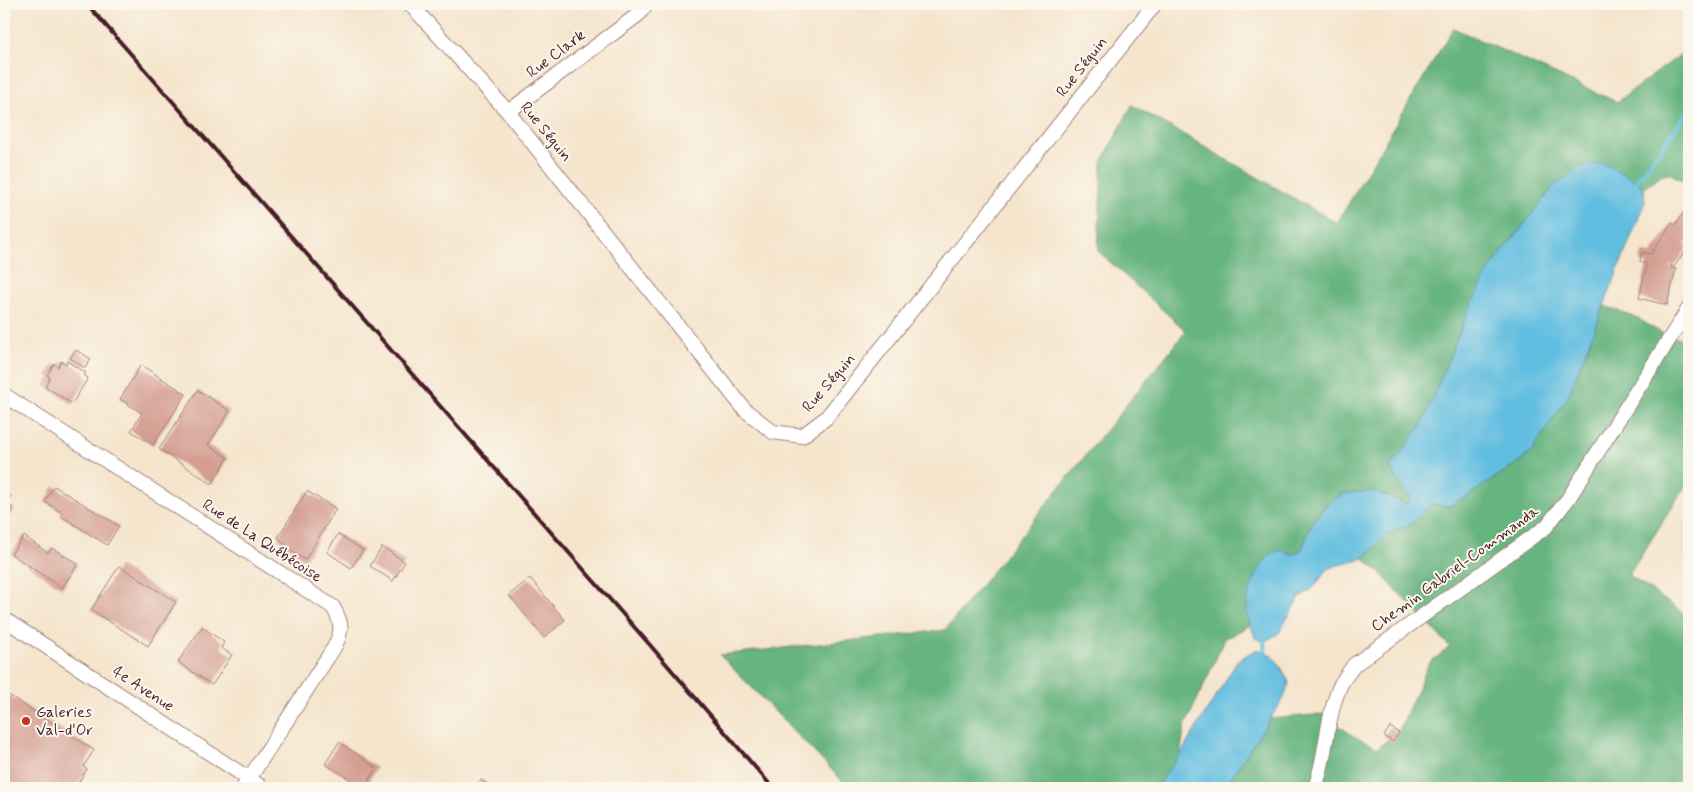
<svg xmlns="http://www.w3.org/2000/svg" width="1693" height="792" viewBox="0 0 1693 792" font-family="Mynerve,sans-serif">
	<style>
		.forest { fill: #66b47f; stroke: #586a55 }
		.water { fill: #62bee0; stroke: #566e86 }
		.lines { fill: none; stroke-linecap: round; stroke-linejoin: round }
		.stream { stroke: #62bee0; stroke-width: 4.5 }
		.building { fill: #d49e92 }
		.street-casing { stroke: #a0827c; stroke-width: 16 }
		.street { stroke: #fff; stroke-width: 14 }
		.rail { stroke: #4a1f2b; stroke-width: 4 }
		.poi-dot { fill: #c8321e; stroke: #fbf7ec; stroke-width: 2 }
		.labels { text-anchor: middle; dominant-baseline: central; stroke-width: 4; stroke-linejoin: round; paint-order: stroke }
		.street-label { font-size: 16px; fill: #4a1f2b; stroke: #fbf7ec }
		.poi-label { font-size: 16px; fill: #4a1f2b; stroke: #fbf7ec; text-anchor: start }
	</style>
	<rect width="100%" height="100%" fill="#fbf7ec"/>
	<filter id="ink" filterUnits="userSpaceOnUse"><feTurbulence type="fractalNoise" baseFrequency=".02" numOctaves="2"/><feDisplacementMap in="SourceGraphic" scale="10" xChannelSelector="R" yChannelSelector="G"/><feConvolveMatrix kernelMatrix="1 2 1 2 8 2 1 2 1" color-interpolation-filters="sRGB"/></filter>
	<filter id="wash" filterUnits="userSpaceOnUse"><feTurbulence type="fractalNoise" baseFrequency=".0096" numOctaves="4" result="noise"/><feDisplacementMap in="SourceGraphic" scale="20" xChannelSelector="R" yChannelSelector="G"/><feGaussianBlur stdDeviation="1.12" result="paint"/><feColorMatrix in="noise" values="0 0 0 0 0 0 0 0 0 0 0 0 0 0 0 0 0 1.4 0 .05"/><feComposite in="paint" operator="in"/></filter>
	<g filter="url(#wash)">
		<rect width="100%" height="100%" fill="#f5e5cd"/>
		<g class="forest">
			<path d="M 1453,28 L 1617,102 L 1684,52 L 1689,46 L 1689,184 L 1669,173 L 1657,178 L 1644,189 L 1637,181 L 1468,311 L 1422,425 L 1390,468 L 1411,499 L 1407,504 L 1373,491 L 1325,506 L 1313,521 L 1302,549 L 1294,555 L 1283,550 L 1247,612 L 1252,624 L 1225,639 L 1185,726 L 1180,755 L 1155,788 L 849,788 L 720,655 L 945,630 L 1186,331 L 1098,251 L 1102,162 L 1132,105 L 1337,223 Z"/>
			<path d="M 1604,306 C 1615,310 1628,313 1638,319 C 1654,327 1670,343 1689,337 L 1689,480 L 1629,575 L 1689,617 L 1689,788 L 1222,788 L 1232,776 L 1269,719 L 1324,714 L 1353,736 L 1377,748 L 1398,733 L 1429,663 L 1450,647 L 1379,572 L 1363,558 L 1386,535 L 1412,523 L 1431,504 L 1449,506 L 1468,496 L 1530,454 L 1568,396 Z"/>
		</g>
		<g class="water">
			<path d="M 1603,163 L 1637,181 L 1644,189 L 1645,202 L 1568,396 L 1530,454 L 1468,496 L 1449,506 L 1431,504 L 1412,523 L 1386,535 L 1363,558 L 1357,561 L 1338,565 L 1328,569 L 1313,588 L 1299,598 L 1279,633 L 1264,642 L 1255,638 C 1253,630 1248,621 1247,612 C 1245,595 1260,558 1276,551 C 1283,549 1288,552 1294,555 L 1302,549 L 1313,521 L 1325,506 L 1341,494 L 1373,491 L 1407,504 L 1411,498 L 1390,468 L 1422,425 L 1468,311 L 1491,267 L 1553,187 L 1580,167 Z"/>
			<path d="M 1257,649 C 1277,654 1280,666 1289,682 L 1284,698 L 1232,776 L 1222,788 L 1155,788 L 1180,755 L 1238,660 Z"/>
		</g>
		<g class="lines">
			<g class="stream">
				<path d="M 1635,184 L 1689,110"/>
				<path d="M 1265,651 L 1264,642 L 1265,638"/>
			</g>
		</g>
		<g id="blocks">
			<g class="building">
				<path d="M 1683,213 L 1689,217 L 1689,239 L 1685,245 L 1688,247 L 1674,267 L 1671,265 L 1671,268 L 1676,269 L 1667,305 L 1639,298 L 1647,264 L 1640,262 L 1642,252 L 1651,254 L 1672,223 L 1675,225 Z"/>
				<path d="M 76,350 L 91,359 L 85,368 L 70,358 Z"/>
				<path d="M 61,361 L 66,364 L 67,361 L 86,373 L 84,375 L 88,378 L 72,404 L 45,386 L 50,377 L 47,375 L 54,364 L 58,367 Z"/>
				<path d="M 141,365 L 186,394 L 153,445 L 131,431 L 142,413 L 120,399 Z"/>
				<path d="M 198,390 L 230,411 L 208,445 L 228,458 L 212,484 L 159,449 Z"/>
				<path d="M 54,486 L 119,526 L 107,545 L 61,516 L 63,513 L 45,502 Z"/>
				<path d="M 4,491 L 11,496 L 6,504 L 14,509 L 4,524 Z"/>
				<path d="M 307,491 L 336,509 L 305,560 L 290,550 L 278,537 Z"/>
				<path d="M 338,534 L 363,550 L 351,568 L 327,552 Z"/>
				<path d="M 24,536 L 48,553 L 52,548 L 78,564 L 62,588 L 11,554 Z"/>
				<path d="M 382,547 L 405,562 L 393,581 L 370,566 Z"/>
				<path d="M 119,566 L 176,602 L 148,646 L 91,610 Z"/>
				<path d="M 530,578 L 565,620 L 544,638 L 509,595 Z"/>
				<path d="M 202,627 L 224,642 L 221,648 L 232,655 L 212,685 L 178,662 Z"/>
				<path d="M 4,692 L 94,750 L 83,767 L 87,769 L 76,786 L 72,784 L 70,788 L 4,788 Z"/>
				<path d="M 1390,727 L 1399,733 L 1393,742 L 1384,736 Z"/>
				<path d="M 339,742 L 377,768 L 364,788 L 325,764 Z"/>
				<path d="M 481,780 L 494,788 L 475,788 Z"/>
			</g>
		</g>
	</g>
	<g filter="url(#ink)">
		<use href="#blocks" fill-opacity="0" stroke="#a0827c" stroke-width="1"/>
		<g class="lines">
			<g class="street-casing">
				<g id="street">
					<path d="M 410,4 L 508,112 L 745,410 L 773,432 L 802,436 L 826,418 L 1155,4"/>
					<path d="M 508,112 L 639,14 L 646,4"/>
					<path d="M 4,395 L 333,607 C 342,623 343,629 335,646 L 243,788"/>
					<path d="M 4,619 L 263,788"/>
					<path d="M 1315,788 C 1327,755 1326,716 1341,684 C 1345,677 1350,671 1354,665 L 1546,527 L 1568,499 L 1689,308"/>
				</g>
			</g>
			<use href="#street" class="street"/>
			<path class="rail" d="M 87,4 L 650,645 L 773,788"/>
		</g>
	</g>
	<circle class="poi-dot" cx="26" cy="721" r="5"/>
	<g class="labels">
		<g class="street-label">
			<text transform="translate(556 54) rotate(-37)">Rue Clark</text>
			<text transform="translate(1082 67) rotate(-52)">Rue Séguin</text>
			<text transform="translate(546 132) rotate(51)">Rue Séguin</text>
			<text transform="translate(829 383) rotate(-49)">Rue Séguin</text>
			<text transform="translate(262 541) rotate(33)">Rue de La Québécoise</text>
			<text transform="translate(1455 569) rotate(-36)">Chemin Gabriel-Commanda</text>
			<text transform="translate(143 689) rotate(33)">4e Avenue</text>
		</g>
		<g class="poi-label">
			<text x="36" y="712">Galeries<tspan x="36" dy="18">Val-d'Or</tspan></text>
		</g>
	</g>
	<rect width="1693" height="792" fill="none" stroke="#fbf7ec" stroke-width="20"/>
</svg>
